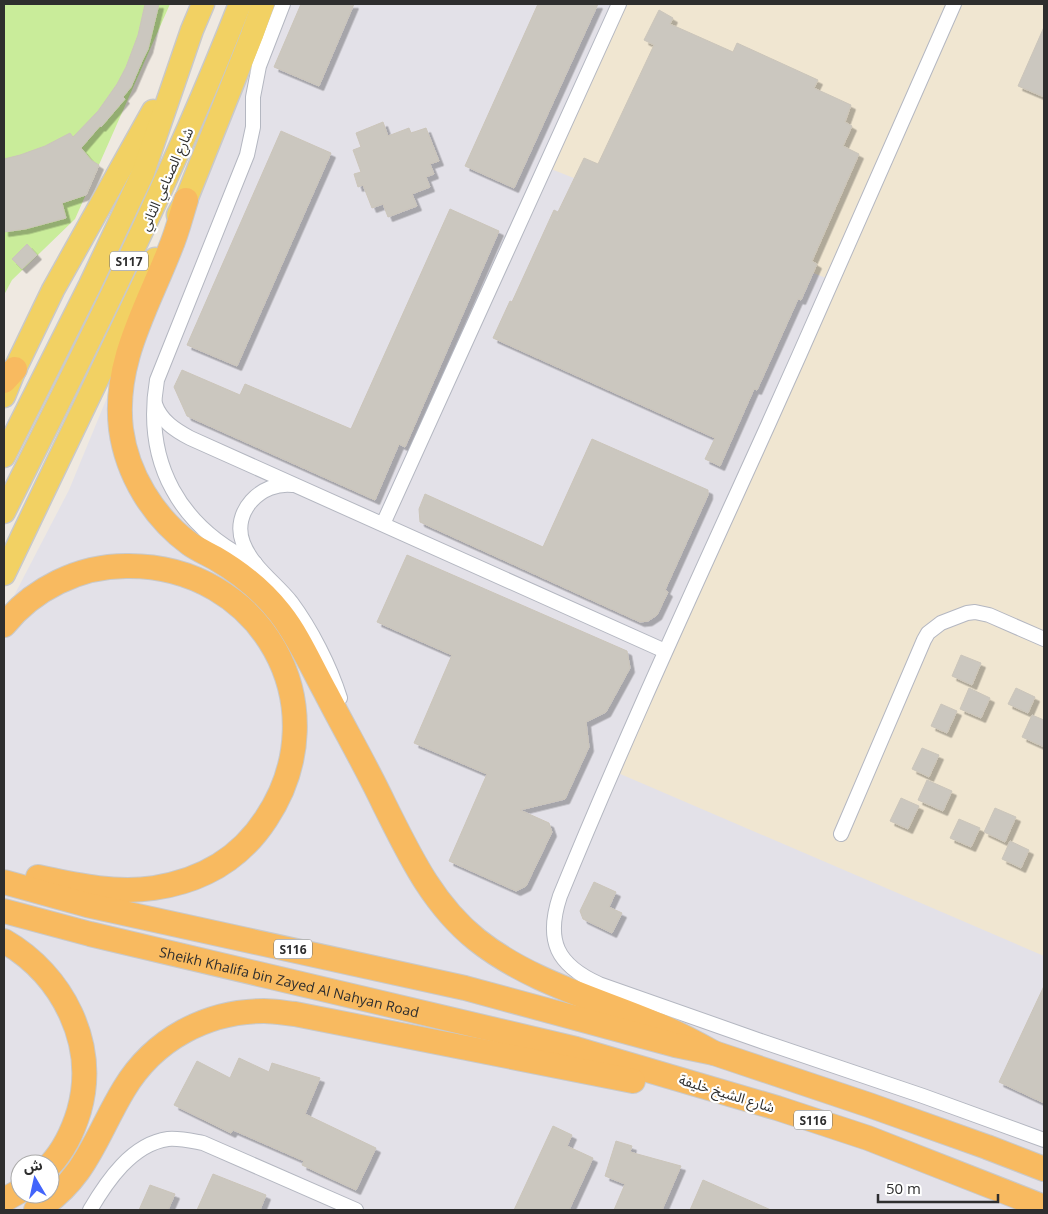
<svg xmlns="http://www.w3.org/2000/svg" width="1048" height="1214" viewBox="0 0 1048 1214" font-family="'Open Sans','Noto Sans Arabic',sans-serif">
	<style>
		.industrial { fill: #e3e1e8; fill-rule: evenodd }
		.education { fill: #f0e6d1 }
		.pitch { fill: #c9ec9a }
		.building { fill: #cbc7bf; stroke: #cbc5ba; filter: url(#shadow) }
		.lines { fill: none; stroke-linecap: round; stroke-linejoin: round }
		.minor-casing { stroke: #b4b7c1; stroke-width: 16 }
		.primary-casing { stroke: #c9c9c9; stroke-width: 25 }
		.trunk-casing { stroke: #c9c9c9; stroke-width: 26 }
		.minor { stroke: #fff; stroke-width: 14 }
		.primary { stroke: #f2d163; stroke-width: 22 }
		.trunk { stroke: #f8ba60; stroke-width: 24 }
		.labels { text-anchor: middle; dominant-baseline: central; stroke-width: 4.5; stroke-linejoin: round; paint-order: stroke }
		.shield { fill: #fff; stroke: #6d6d6d; stroke-width: 1 }
		.shield-label { font-size: 12px; font-weight: bold; fill: #2e2e2e }
		.street-label { font-size: 14px; fill: #2e2e2e; stroke: #fff }
	</style>
	<defs>
		<filter id="shadow"><feDropShadow dx="4.5" dy="4.5" stdDeviation="0" flood-color="#0004"/></filter>
	</defs>
	<rect width="100%" height="100%" fill="#efe9e1"/>
	<path class="industrial" d="M 237,4 L 1044,4 L 1044,1210 L 4,1210 L 4,615 L 69,490 L 143,310 ZM 20,1164 L 50,1164 L 50,1194 L 20,1194 Z"/>
	<path class="education" d="M 619,4 L 1044,4 L 1044,956 L 618,773 L 836,282 L 546,167 Z"/>
	<path class="pitch" d="M 4,4 L 170,4 L 75,219 L 12,280 L 4,295 Z"/>
	<g class="building">
		<path d="M 145,4 L 159,4 L 148,49 L 143,59 L 131,87 L 123,97 L 125,99 L 101,127 L 100,126 L 81,148 L 91,160 L 99,165 L 86,195 L 62,203 L 66,218 L 25,229 L 4,232 L 4,159 L 20,155 L 45,146 L 70,133 L 73,137 L 98,111 L 117,84 L 126,67 L 138,35 Z"/>
		<path d="M 301,4 L 354,4 L 319,86 L 274,67 Z"/>
		<path d="M 538,4 L 598,4 L 514,188 L 465,166 Z"/>
		<path d="M 659,10 L 673,18 L 670,24 L 733,52 L 737,43 L 818,80 L 814,88 L 851,105 L 845,122 L 852,126 L 843,146 L 859,154 L 812,261 L 817,264 L 801,300 L 798,299 L 757,390 L 754,389 L 720,466 L 705,459 L 715,438 L 493,338 L 510,301 L 512,302 L 554,210 L 558,212 L 584,158 L 598,164 L 654,45 L 644,40 Z"/>
		<path d="M 1044,27 L 1044,97 L 1018,86 Z"/>
		<path d="M 383,122 L 388,136 L 409,128 L 411,133 L 426,128 L 439,161 L 430,164 L 434,174 L 426,177 L 430,187 L 412,194 L 417,206 L 388,217 L 383,204 L 372,208 L 363,185 L 358,187 L 354,174 L 361,172 L 353,150 L 361,147 L 356,133 Z"/>
		<path d="M 281,131 L 331,153 L 237,366 L 187,345 Z"/>
		<path d="M 450,209 L 499,231 L 405,447 L 399,444 L 375,500 L 187,416 L 174,387 L 182,370 L 240,395 L 245,384 L 351,429 Z"/>
		<path d="M 27,244 L 37,255 L 22,269 L 12,259 Z"/>
		<path d="M 592,439 L 708,490 L 708,495 L 665,590 L 668,592 L 657,615 L 648,621 L 640,622 L 420,522 L 419,509 L 425,494 L 543,547 Z"/>
		<path d="M 407,555 L 627,651 L 630,668 L 606,712 L 586,722 L 589,747 L 565,799 L 520,810 L 549,823 L 552,832 L 526,886 L 516,891 L 449,861 L 487,774 L 414,743 L 452,655 L 377,622 Z"/>
		<path d="M 961,655 L 981,663 L 972,685 L 952,676 Z"/>
		<path d="M 969,688 L 990,698 L 981,718 L 960,709 Z"/>
		<path d="M 1016,688 L 1035,697 L 1028,713 L 1008,704 Z"/>
		<path d="M 941,704 L 957,711 L 947,733 L 931,726 Z"/>
		<path d="M 1032,715 L 1044,720 L 1044,747 L 1022,737 Z"/>
		<path d="M 922,748 L 939,755 L 929,777 L 912,769 Z"/>
		<path d="M 927,780 L 952,791 L 943,811 L 918,800 Z"/>
		<path d="M 901,798 L 919,806 L 908,829 L 890,821 Z"/>
		<path d="M 995,808 L 1016,817 L 1005,842 L 984,832 Z"/>
		<path d="M 959,819 L 980,828 L 971,847 L 950,838 Z"/>
		<path d="M 1010,841 L 1029,850 L 1021,868 L 1002,859 Z"/>
		<path d="M 594,882 L 616,892 L 609,907 L 622,913 L 612,933 L 583,919 L 580,911 Z"/>
		<path d="M 1044,986 L 1044,1103 L 999,1082 Z"/>
		<path d="M 239,1058 L 269,1072 L 272,1063 L 320,1078 L 305,1114 L 376,1148 L 356,1190 L 302,1165 L 304,1161 L 233,1130 L 231,1133 L 174,1105 L 197,1061 L 230,1078 Z"/>
		<path d="M 553,1126 L 572,1135 L 567,1146 L 593,1158 L 569,1210 L 514,1210 Z"/>
		<path d="M 616,1141 L 632,1146 L 630,1152 L 681,1166 L 662,1210 L 614,1210 L 625,1184 L 605,1176 Z"/>
		<path d="M 213,1174 L 266,1195 L 260,1210 L 197,1210 Z"/>
		<path d="M 703,1180 L 771,1210 L 690,1210 Z"/>
		<path d="M 150,1185 L 175,1194 L 168,1210 L 139,1210 Z"/>
	</g>
	<g class="lines">
		<g class="minor-casing">
			<g id="minor">
				<path d="M 954,4 C 892,144 831,285 768,425 C 697,582 625,737 560,896 C 545,941 557,965 599,984 L 758,1040 L 923,1096 L 1044,1140"/>
				<path d="M 155,404 C 161,421 175,430 190,438 L 665,651"/>
				<path d="M 293,485 C 261,481 231,512 243,543 C 252,567 276,583 291,602 C 311,629 330,666 340,698"/>
				<path d="M 383,524 L 619,4"/>
				<path d="M 255,563 C 180,528 143,463 157,380 L 247,155 L 253,127 L 253,97 L 259,66 L 283,4"/>
				<path d="M 841,834 L 924,640 L 928,633 L 941,623 L 967,613 L 975,612 L 989,615 L 1044,639"/>
				<path d="M 90,1210 C 107,1181 132,1144 168,1139 C 180,1138 192,1141 203,1143 L 356,1210"/>
			</g>
		</g>
		<g class="primary-casing">
			<g id="primary">
				<path d="M 178,215 L 186,200 L 252,35 L 263,4"/>
				<path d="M 4,396 L 15,369 L 53,290 L 153,111"/>
				<path d="M 4,456 L 90,285 L 143,173 L 192,30 L 203,4"/>
				<path d="M 4,512 C 88,345 172,178 240,4"/>
				<path d="M 4,574 L 155,259"/>
			</g>
		</g>
		<g class="trunk-casing">
			<g id="trunk">
				<path d="M 186,200 C 181,216 177,233 170,249 C 147,308 113,363 121,429 C 127,474 153,517 190,544 C 197,549 206,553 215,558 C 239,572 262,590 280,613 C 299,637 311,666 326,693 C 345,730 366,766 384,804 C 409,854 432,904 477,940 C 530,982 597,999 658,1025 C 678,1033 696,1043 714,1053"/>
				<path d="M 4,381 L 15,369"/>
				<path d="M 4,625 C 33,589 79,566 126,566 C 261,564 341,706 266,819 C 240,859 201,881 154,888 C 115,894 76,885 38,877"/>
				<path d="M 4,882 L 87,905 L 465,988 L 675,1045 L 714,1053 L 869,1105 L 987,1147 L 1044,1169"/>
				<path id="s1" d="M 4,911 L 90,934 L 576,1049 L 777,1108 L 868,1138 L 1044,1207"/>
				<path d="M 4,941 C 63,975 98,1044 79,1111 C 73,1131 64,1150 50,1165"/>
				<path d="M 4,1200 L 20,1191"/>
				<path d="M 36,1210 C 86,1180 96,1135 124,1089 C 154,1039 207,1011 264,1011 C 274,1011 285,1013 295,1014 L 633,1081"/>
			</g>
		</g>
		<use href="#minor" class="minor"/>
		<use href="#primary" class="primary"/>
		<use href="#trunk" class="trunk"/>
	</g>
	<g class="labels">
		<g class="shield">
			<rect x="110" y="251.5" width="38" height="19" rx="4"/>
			<rect x="274" y="939.5" width="38" height="19" rx="4"/>
			<rect x="794" y="1110.5" width="38" height="19" rx="4"/>
		</g>
		<g class="shield-label">
			<text x="129" y="261">S117</text>
			<text x="293" y="949">S116</text>
			<text x="813" y="1120">S116</text>
		</g>
		<g class="street-label">
			<text transform="translate(166 179) rotate(-66)">شارع الصناعي الثاني</text>
			<text stroke="none"><textPath href="#s1" startOffset="294">Sheikh Khalifa bin Zayed Al Nahyan Road</textPath></text>
			<text transform="translate(727 1093) rotate(17)">شارع الشيخ خليفة</text>
		</g>
	</g>
	<rect width="1048" height="1214" fill="none" stroke="#2e2e2e" stroke-width="10"/>
	<g transform="translate(35 1179) rotate(351)"><circle r="24" fill="#ffffff" stroke="#ababab"/>
	<path d="M0-4L9 19L0 12L-9 19Z" fill="#4264fb"/>
	<text y="-8" font-size="14" font-weight="bold" text-anchor="middle" fill="#2e2e2e">ش</text>
	</g>
	<path d="M878 1194v8h120v-8" fill="none" stroke="#2e2e2e" stroke-width="2.5"/>
	<text x="886" y="1194" font-size="15" fill="#2e2e2e" stroke="#ffffff" stroke-width="4" paint-order="stroke">50 m</text>
</svg>
